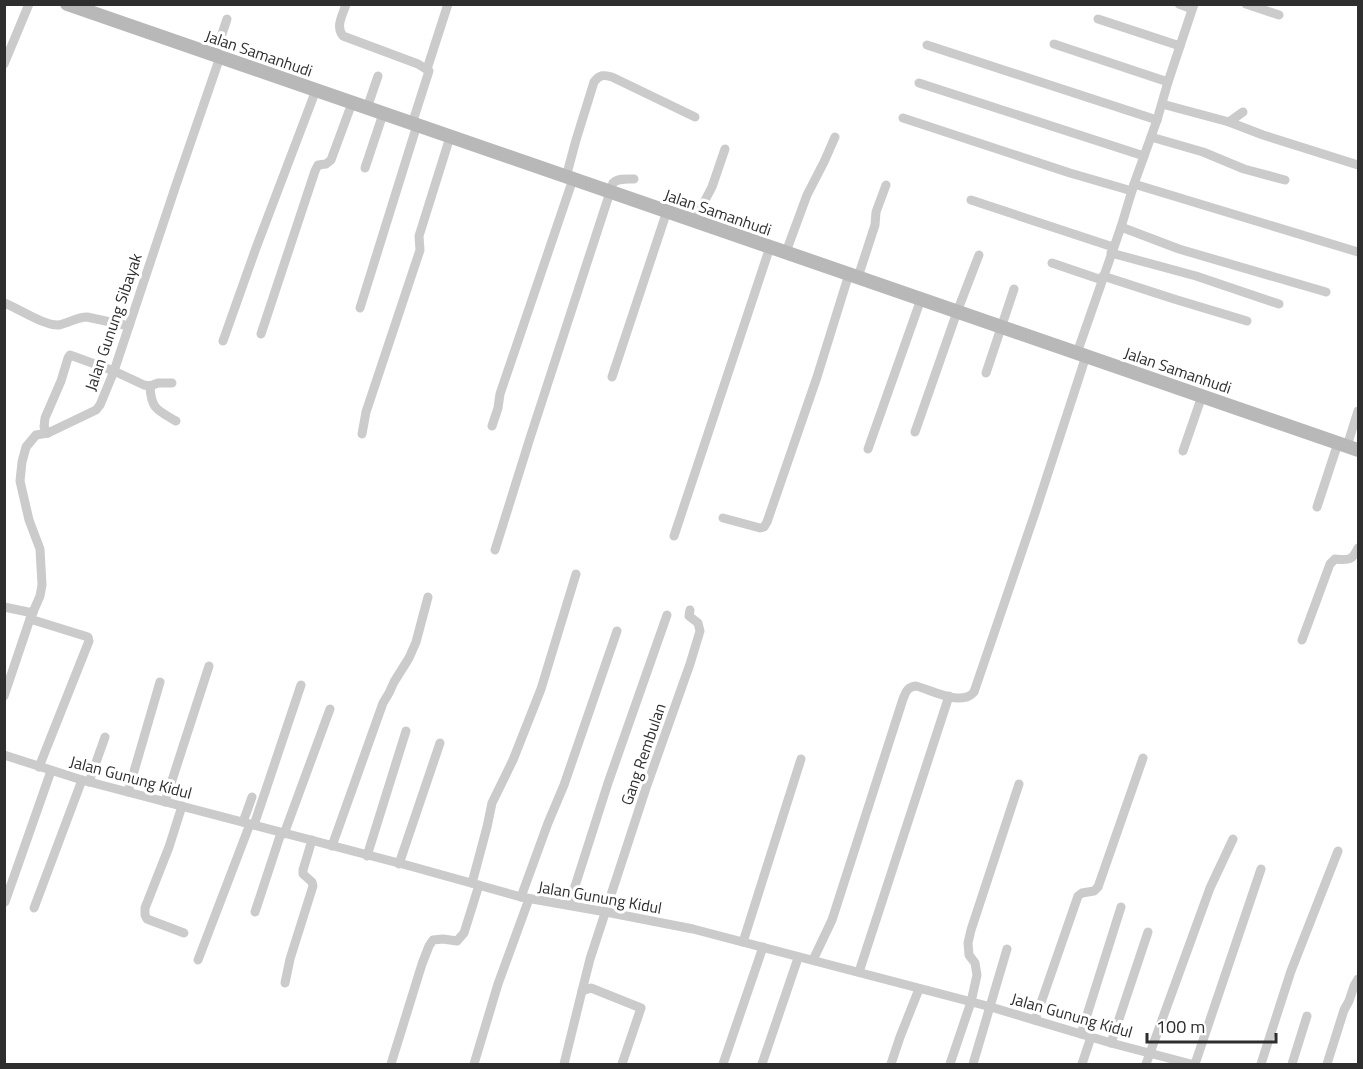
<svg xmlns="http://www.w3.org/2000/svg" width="1363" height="1069" viewBox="0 0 1363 1069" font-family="'Titillium Web',sans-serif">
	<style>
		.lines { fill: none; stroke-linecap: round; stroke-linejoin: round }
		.street { stroke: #cbcbcb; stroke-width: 9 }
		.secondary { stroke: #b8b8b8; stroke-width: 14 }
		.labels { text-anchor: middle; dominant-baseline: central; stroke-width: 6; stroke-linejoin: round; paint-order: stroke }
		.street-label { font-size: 16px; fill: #2e2e2e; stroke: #fff }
	</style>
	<rect width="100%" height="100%" fill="#fff"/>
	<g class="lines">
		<g class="street">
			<path d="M 346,4 C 343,15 335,26 343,36 L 418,64 L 429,71 L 412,124"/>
			<path d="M 1179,4 L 1192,9"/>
			<path d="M 1246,4 L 1279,15"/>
			<path d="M 1098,19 L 1180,46"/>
			<path d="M 1054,44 L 1168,82"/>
			<path d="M 927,45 L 1157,120"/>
			<path d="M 215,55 L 227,19"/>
			<path d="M 4,64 L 29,4"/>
			<path d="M 427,69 L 448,4"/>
			<path d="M 919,83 L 1144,156"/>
			<path d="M 1162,104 L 1229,122 L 1243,112"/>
			<path d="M 367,108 L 378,76"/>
			<path d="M 903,118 L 1070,173 L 1132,191"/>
			<path d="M 1229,122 L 1263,135 L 1358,165"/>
			<path d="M 1151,137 L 1203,152 L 1244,169 L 1285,180"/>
			<path d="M 365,168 L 383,114"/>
			<path d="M 566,177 L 576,140 L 594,82 C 600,74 604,75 612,77 L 695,117"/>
			<path d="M 1134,184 L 1358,252"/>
			<path d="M 971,200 L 1113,247"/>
			<path d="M 694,221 L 712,187 L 725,149"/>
			<path d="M 1121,227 L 1179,249 L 1326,292"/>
			<path d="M 786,252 L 807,195 L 824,162 L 835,137"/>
			<path d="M 1111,253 L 1196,276 L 1279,304"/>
			<path d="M 1052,263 L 1102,280"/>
			<path d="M 1103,276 L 1174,299 L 1247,321"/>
			<path d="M 858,277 L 875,225 L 876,212 L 886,185"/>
			<path d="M 4,303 C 20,309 44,326 59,325 C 69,323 77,317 87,317 L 129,326"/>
			<path d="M 360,308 L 417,125"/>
			<path d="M 261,334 L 315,171 L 318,165 L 326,164 L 331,160 L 352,103"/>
			<path d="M 223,341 L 256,248 L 316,90"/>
			<path d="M 1077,353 L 1121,227 L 1134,184 L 1157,120 L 1168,82 L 1194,4"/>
			<path d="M 986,373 L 1014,289"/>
			<path d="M 612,377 L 667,211"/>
			<path d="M 150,386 C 151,409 157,410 176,421"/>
			<path d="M 492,426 L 498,408 L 500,394 L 573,179"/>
			<path d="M 915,432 L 957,312 L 979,255"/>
			<path d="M 48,433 L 44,427 L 45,418 L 61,381 L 68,358 L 70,355 L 114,371 L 144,385 L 150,386 L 158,383 L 172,383"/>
			<path d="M 362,434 L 366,412 L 420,250 L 419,236 L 450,137"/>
			<path d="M 1347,446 L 1358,411"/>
			<path d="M 868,449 L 921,299"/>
			<path d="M 1183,451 L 1202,396"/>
			<path d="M 1317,507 L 1338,443"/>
			<path d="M 723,518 L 760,528 L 764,527 L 767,522 L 817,377 L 849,274"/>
			<path d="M 674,536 L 770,247"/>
			<path d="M 495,550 L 530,438 L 613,183 C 618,178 627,179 634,179"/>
			<path d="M 4,607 L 33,613"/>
			<path d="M 30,619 L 88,637 L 89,641 L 39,767"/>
			<path d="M 1302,640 L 1330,564 L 1335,559 C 1349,560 1352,561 1358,548"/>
			<path d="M 4,696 L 30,619 L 40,596 L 42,585 L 40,549 L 29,520 L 20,481 L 22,462 L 26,447 L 36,435 L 48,433 L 96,410 L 100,405 L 114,371 L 176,185 L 220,57"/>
			<path d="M 4,755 L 82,780 L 410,866 L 521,897 L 606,912 L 693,929 L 991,1007 L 1111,1043 L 1191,1064"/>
			<path d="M 89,782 L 105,737"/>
			<path d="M 128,792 L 160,682"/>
			<path d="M 165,802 L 209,666"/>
			<path d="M 182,806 L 169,847 L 145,908 L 145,915 L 147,919 L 184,933"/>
			<path d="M 243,822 L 252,797"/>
			<path d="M 254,825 L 301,685"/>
			<path d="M 284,834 L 330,709"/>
			<path d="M 332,846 L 383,703 L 389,693 L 394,682 L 409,658 L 416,642 L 428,597"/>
			<path d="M 367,856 L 406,731"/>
			<path d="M 399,864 L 440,743"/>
			<path d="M 472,883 L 487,827 L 492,803 L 513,760 L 541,689 L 576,574"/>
			<path d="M 521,897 L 548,823 L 564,785 L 617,631"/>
			<path d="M 5,902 L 51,771"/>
			<path d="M 569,905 L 608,783 L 667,615"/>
			<path d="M 34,908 L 82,780"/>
			<path d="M 255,912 L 281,833"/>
			<path d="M 743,942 L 801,759"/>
			<path d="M 198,960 L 250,824"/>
			<path d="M 813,960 L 832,920 L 903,699 C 906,692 907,687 916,686 C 932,690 962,707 974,692 L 1036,510 L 1086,356"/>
			<path d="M 859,972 L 949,696"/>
			<path d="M 285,983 L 290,959 L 313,886 L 312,882 L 303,874 L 303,870 L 312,840"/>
			<path d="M 1035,1020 L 1078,896 L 1082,893 L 1094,891 L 1098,887 L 1143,758"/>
			<path d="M 1081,1034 L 1121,907"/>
			<path d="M 1111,1043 L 1148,932"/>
			<path d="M 391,1064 L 422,964 L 429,946 L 433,940 L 443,939 L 457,941 L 464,933 L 479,885"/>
			<path d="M 474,1064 L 498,984 L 529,899"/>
			<path d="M 564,1064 L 582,991"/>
			<path d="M 622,1064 L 641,1008 L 591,988 L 582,991 L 590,959 L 646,788 L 690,664 L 700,631 L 698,623 L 689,616 L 690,610"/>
			<path d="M 723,1064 L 763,947"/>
			<path d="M 762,1064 L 798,958"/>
			<path d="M 891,1064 L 900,1037 L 919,989"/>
			<path d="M 950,1064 L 971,1002 L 977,975 L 975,963 L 969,955 L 968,943 L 971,930 L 1019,784"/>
			<path d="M 973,1064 L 1007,949"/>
			<path d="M 1082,1064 L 1091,1037"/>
			<path d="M 1146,1064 L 1210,888 L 1233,839"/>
			<path d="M 1195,1064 L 1261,869"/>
			<path d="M 1261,1064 L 1291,971 L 1338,851"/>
			<path d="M 1292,1064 L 1307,1016"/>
			<path d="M 1327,1064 L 1344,1010 L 1349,1001 L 1354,986 L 1358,979"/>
		</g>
		<path class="secondary" d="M 67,4 L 1358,450"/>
	</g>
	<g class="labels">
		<g class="street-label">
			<text transform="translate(259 53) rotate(19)">Jalan Samanhudi</text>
			<text transform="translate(718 212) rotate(19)">Jalan Samanhudi</text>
			<text transform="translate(113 322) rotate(-71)">Jalan Gunung Sibayak</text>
			<text transform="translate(1178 370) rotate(19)">Jalan Samanhudi</text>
			<text transform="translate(643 754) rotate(-71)">Gang Rembulan</text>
			<text transform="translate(131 777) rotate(15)">Jalan Gunung Kidul</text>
			<text transform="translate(600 897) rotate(10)">Jalan Gunung Kidul</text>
			<text transform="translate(1072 1015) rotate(16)">Jalan Gunung Kidul</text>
		</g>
	</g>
	<rect width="1363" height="1069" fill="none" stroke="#2e2e2e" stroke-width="12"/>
	<path d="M1147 1033v9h129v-9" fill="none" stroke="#2e2e2e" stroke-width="3"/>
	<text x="1156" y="1033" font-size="18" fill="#2e2e2e" stroke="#ffffff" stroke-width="4.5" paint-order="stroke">100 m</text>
</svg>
